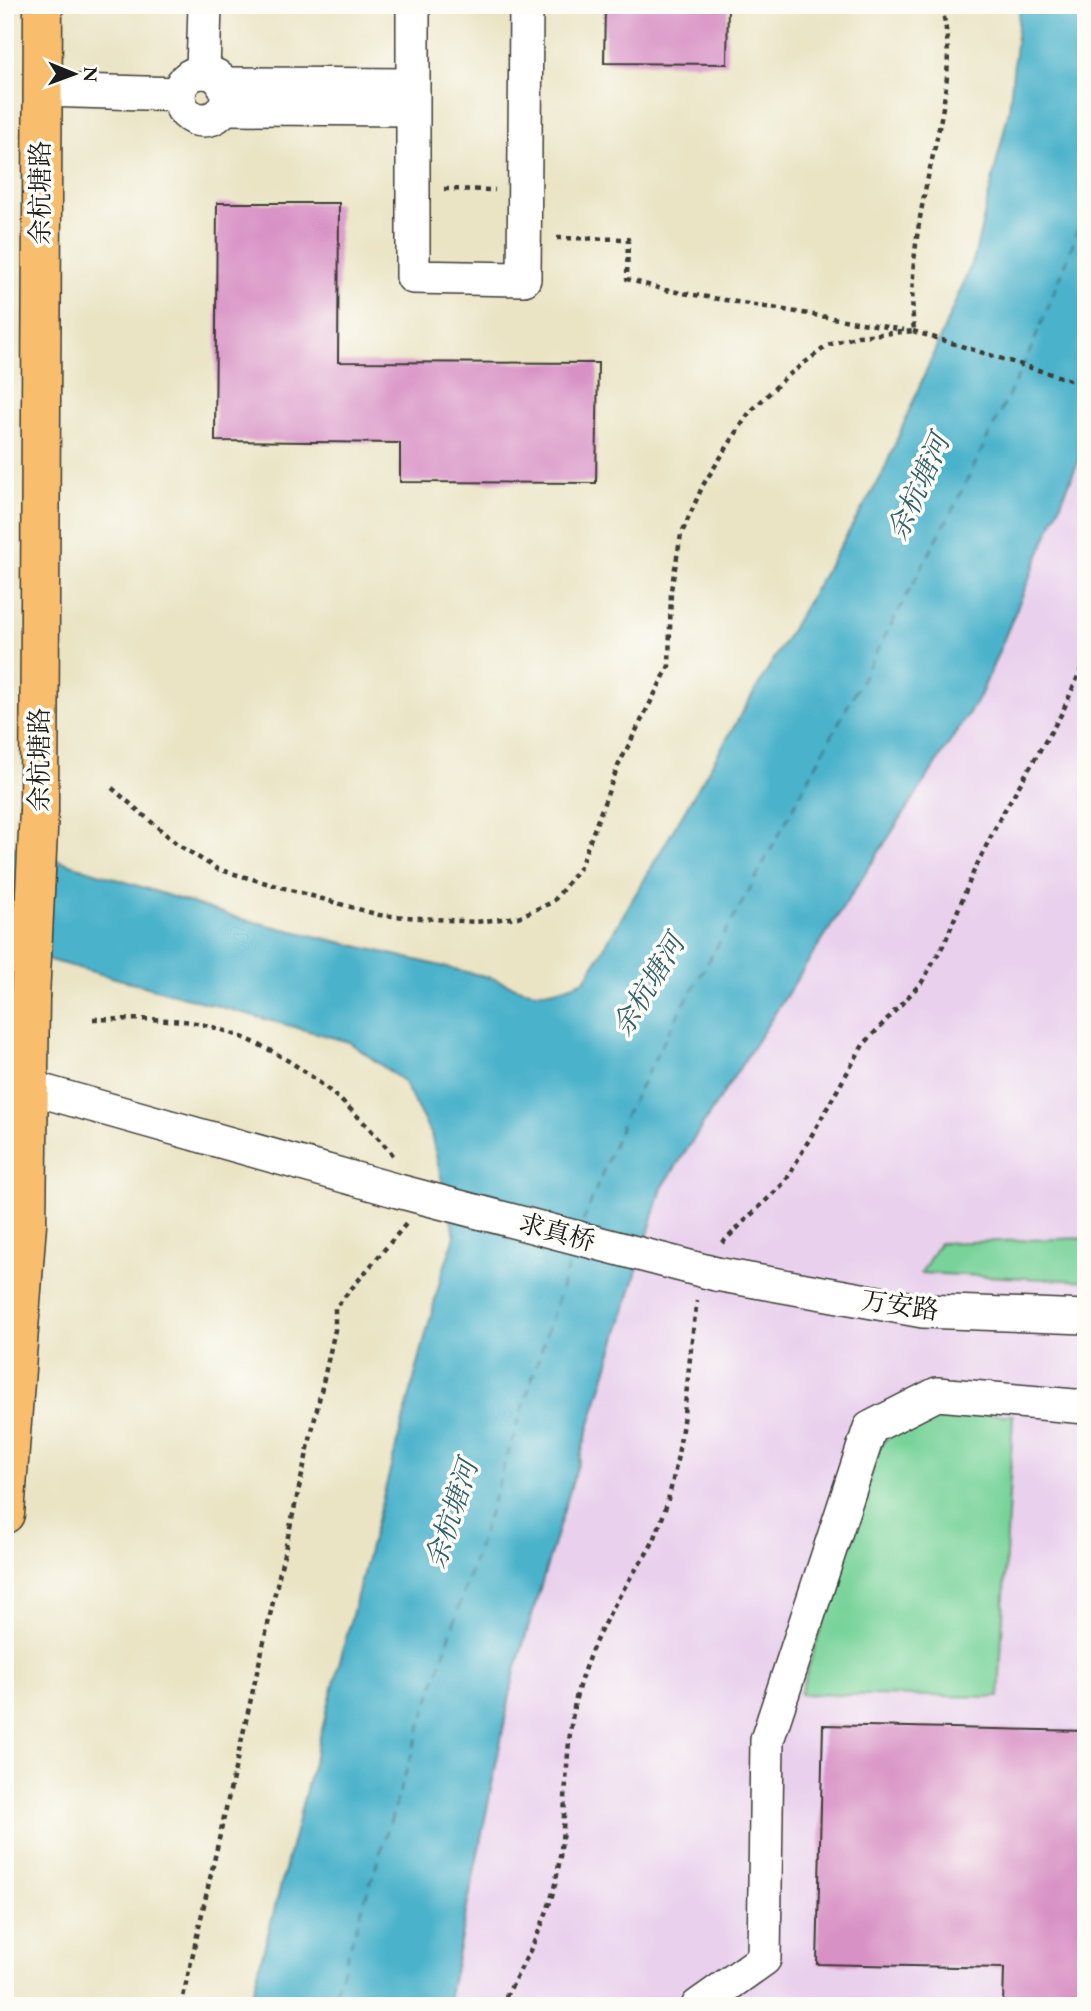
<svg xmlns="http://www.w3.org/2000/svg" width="1091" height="2011" viewBox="0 0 1091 2011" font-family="'EB Garamond','Noto Serif SC',serif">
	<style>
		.built { fill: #e9d1ed }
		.green { fill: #78d39a; stroke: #4a785b; stroke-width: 2 }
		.water { fill: #4cb2cb; stroke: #346774; stroke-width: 2 }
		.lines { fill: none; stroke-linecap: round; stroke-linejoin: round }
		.ferry { stroke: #32606b; stroke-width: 2; stroke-dasharray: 9 7; stroke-linecap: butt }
		.building { fill: #d891c5 }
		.minor-casing { stroke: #3b3a35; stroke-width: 36 }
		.major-casing { stroke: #3b3a35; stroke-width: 41 }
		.path { stroke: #3b3a35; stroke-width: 4.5; stroke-dasharray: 5 5; stroke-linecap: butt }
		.minor { stroke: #fff; stroke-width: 33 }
		.major { stroke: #f9be6d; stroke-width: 38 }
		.minor-bridge-casing { stroke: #3b3a35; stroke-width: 36; stroke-linecap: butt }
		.major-bridge-casing { stroke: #3b3a35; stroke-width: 41; stroke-linecap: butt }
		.minor-bridge { stroke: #fff; stroke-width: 33 }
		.major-bridge { stroke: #f9be6d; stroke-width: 38 }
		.labels { text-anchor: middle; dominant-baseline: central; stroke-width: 7; stroke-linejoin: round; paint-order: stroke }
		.street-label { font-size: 26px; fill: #1c1c1c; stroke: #fdfcf7 }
		.water-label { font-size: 28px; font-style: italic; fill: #32606b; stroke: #fdfcf7 }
	</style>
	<rect width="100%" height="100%" fill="#fdfcf7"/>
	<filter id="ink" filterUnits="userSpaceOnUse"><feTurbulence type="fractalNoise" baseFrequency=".0143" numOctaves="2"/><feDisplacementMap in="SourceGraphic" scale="14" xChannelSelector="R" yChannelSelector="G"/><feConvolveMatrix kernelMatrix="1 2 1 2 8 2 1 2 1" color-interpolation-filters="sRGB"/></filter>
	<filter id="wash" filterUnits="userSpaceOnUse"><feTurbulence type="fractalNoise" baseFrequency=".00686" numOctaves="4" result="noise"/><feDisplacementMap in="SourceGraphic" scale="28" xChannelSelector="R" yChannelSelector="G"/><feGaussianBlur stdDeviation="1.57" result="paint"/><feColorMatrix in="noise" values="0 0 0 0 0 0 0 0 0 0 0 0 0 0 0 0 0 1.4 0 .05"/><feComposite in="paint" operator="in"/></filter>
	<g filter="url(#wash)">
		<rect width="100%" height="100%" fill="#eae4c5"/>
		<path class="built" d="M 1086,443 L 1086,2006 L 447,2006 L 515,1671 L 662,1188 L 981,694 Z"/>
		<g class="green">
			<path d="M 1086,1238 L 1086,1281 L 921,1273 L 939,1243 Z"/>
			<path d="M 930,1413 L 1013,1415 L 999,1697 L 800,1694 L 880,1445 L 904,1423 Z"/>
		</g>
		<path class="water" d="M 1020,5 L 1086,5 L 1086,443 L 981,694 L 662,1188 L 515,1671 L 447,2006 L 249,2006 L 441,1277 L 455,1236 L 431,1134 L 403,1081 L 349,1042 L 5,948 L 5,843 L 238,918 L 492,978 C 534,995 542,997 585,980 L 882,475 L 974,258 L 1009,110 Z"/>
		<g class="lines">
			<g class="ferry">
				<path d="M 583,1222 L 625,1116 L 676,1018 L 746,896 L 954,507 L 1031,349 L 1068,258 L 1086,204"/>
				<path d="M 331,2006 L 572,1254"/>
			</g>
		</g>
		<g id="blocks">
			<g class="building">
				<path d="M 605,5 L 728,5 L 727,64 L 604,63 Z"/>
				<path d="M 217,203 L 339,203 L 338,362 L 598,363 L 596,483 L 400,482 L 400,443 L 215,441 Z"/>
				<path d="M 823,1725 L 1086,1731 L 1086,2006 L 1003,2006 L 1004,1968 L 817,1964 Z"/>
			</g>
		</g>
	</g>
	<g filter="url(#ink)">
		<use href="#blocks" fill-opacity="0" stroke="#3b3a35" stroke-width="2"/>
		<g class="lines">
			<g class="minor-casing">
				<g id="minor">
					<path d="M 413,5 L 413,277 L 524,279 L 526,5"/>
					<circle cx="203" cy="96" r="24"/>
					<path d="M 203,72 L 205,5"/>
					<path d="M 223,84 L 412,85"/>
					<path d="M 41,90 L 179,94"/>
					<path d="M 224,108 L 412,109"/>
					<path d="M 28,1087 L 398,1191"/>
					<path d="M 716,1274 L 923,1311 L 1086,1317"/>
					<path d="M 698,2006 L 764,1959 L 767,1740 L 870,1428 L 937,1394 L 1086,1407"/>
				</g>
			</g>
			<g class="major-casing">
				<g id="major">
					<path d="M 39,810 L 43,5"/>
					<path d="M 5,1514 L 27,1224 L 30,997"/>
				</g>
			</g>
			<g class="path">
				<path d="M 444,189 L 495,190"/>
				<path d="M 557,238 L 628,239 L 627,279 L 665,290 L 904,330"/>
				<path d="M 913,331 L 1086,385"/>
				<path d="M 112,788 L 177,844 L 217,869 L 379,915 L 476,922 L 518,917 L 553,902 L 580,867 L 618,766 L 669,666 L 671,590 L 681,535 L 703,485 L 749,413 L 786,377 L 828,345 L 858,336 L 914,331 C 909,282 916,235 926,186 C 939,126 958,66 941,5"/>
				<path d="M 93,1019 C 124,1020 172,1017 201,1024 C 280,1043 341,1093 393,1155"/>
				<path d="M 722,1243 L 785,1182 L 863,1045 L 922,982 L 945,942 L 973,873 L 1000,818 L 1062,713 L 1086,658"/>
				<path d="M 181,2006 L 335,1330 L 335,1308 L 406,1224"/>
				<path d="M 501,2006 C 523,1964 548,1922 557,1875 C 569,1812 562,1748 579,1686 C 590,1649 606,1618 626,1585 C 635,1569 649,1553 656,1535 C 686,1460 685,1380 697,1301"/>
			</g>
			<use href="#minor" class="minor"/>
			<use href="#major" class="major"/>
			<g class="minor-bridge-casing">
				<path id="minor-bridge" d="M 398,1191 L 716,1274"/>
			</g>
			<g class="major-bridge-casing">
				<path id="major-bridge" d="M 30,997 L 39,810"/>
			</g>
			<use href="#minor-bridge" class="minor-bridge"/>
			<use href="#major-bridge" class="major-bridge"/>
		</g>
	</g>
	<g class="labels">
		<g class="street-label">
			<text transform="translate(40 193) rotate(-90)">余杭塘路</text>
			<text transform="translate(39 760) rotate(-90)">余杭塘路</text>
			<text transform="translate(557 1232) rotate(15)">求真桥</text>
			<text transform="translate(900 1305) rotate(8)">万安路</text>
		</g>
		<g class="water-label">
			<text transform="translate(918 487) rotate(-66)">余杭塘河</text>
			<text transform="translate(648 985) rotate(-59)">余杭塘河</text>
			<text transform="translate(451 1514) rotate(-72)">余杭塘河</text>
		</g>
	</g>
	<rect width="1091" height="2011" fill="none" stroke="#fdfcf7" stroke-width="28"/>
	<g transform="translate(74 74) rotate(91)" stroke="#fdfcf7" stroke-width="5" paint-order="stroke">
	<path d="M0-5L12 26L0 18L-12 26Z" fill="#1c1c1c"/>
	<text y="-10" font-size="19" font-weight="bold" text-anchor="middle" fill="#1c1c1c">N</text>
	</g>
</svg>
